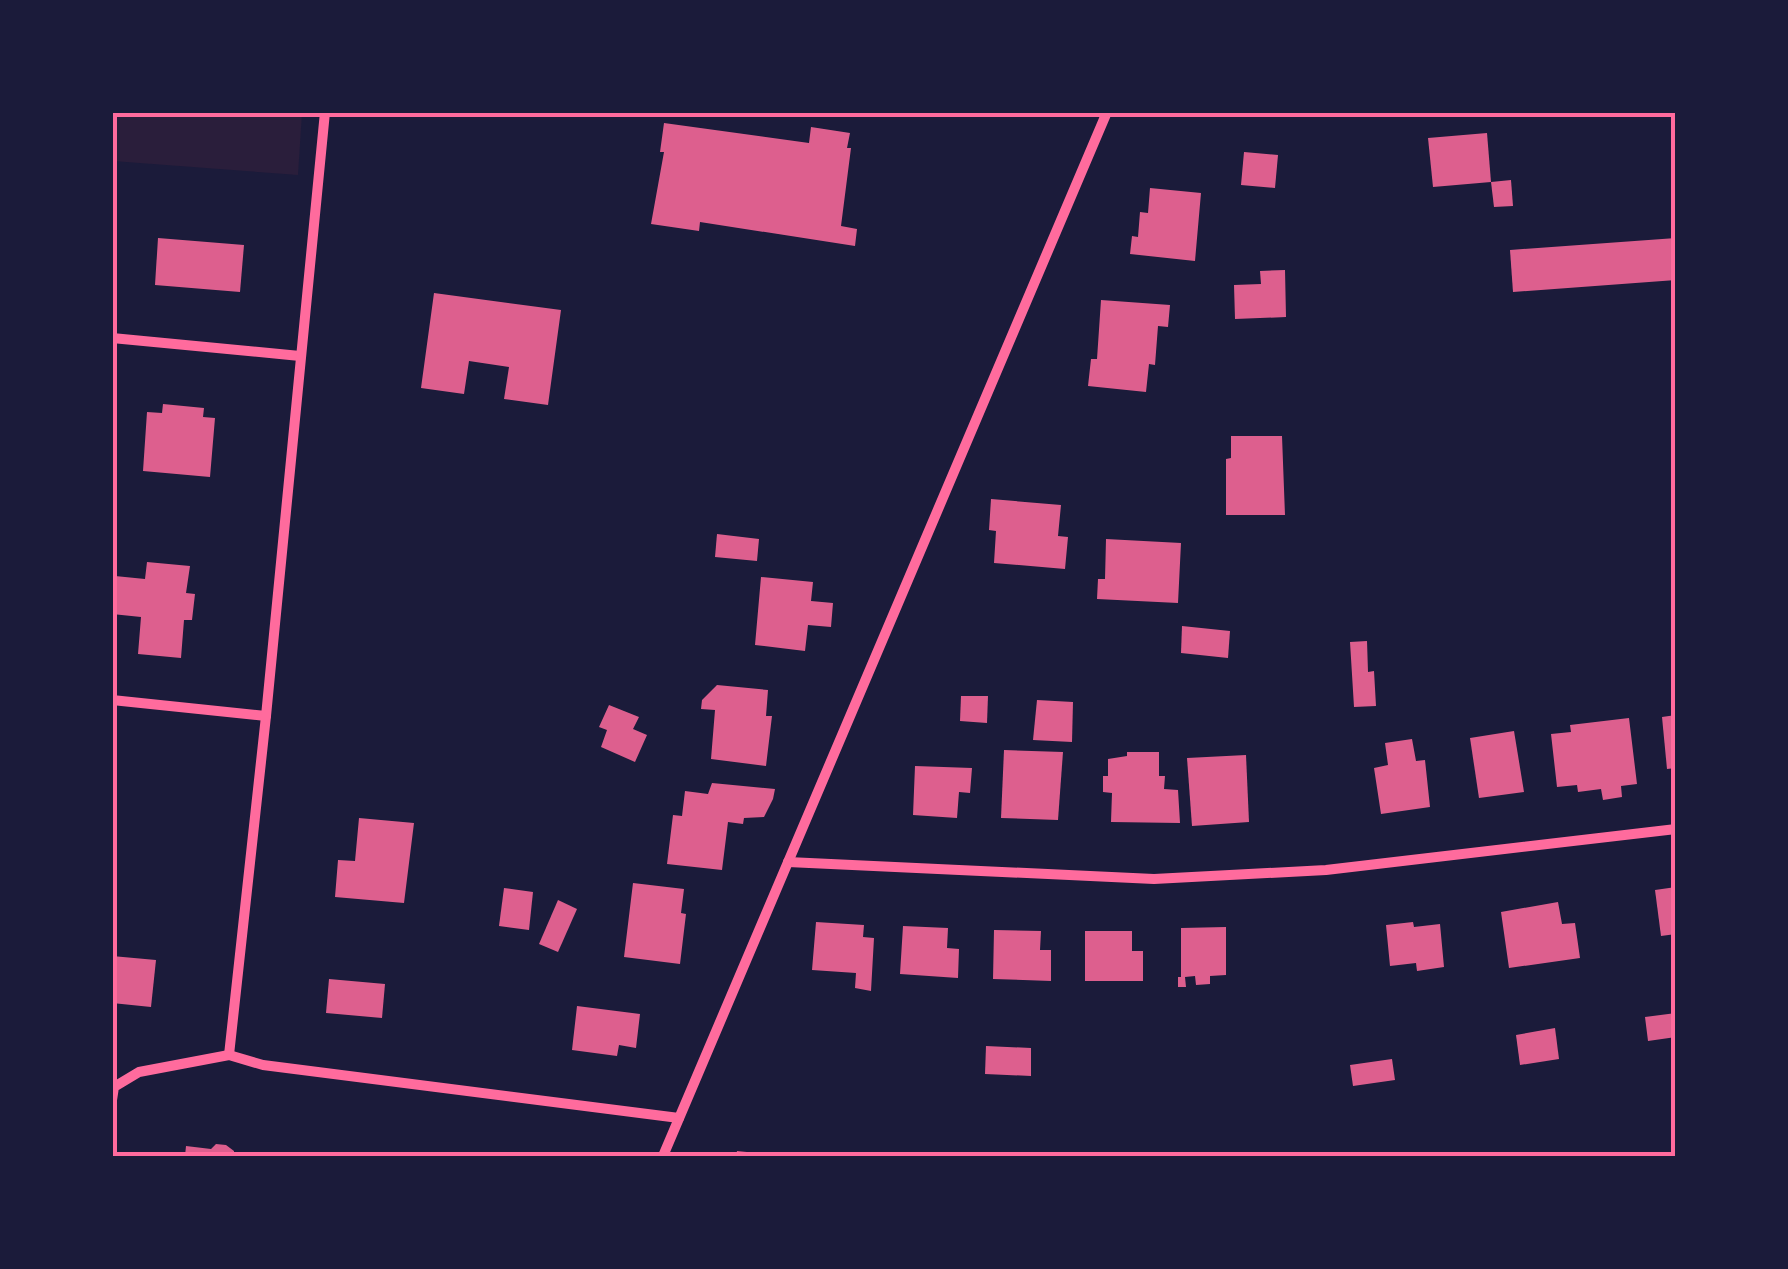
<svg xmlns="http://www.w3.org/2000/svg" width="1788" height="1269" viewBox="0 0 1788 1269" font-family="'Asap Condensed',sans-serif">
	<style>
		.green { fill: #2a1e3b }
		.building { fill: #dd5f8e }
		.lines { fill: none; stroke-linecap: round; stroke-linejoin: round }
		.minor { stroke: #ff6b9d; stroke-width: 10 }
		.neatline { fill: none; stroke: #ff6b9d; stroke-width: 4 }
	</style>
	<rect width="100%" height="100%" fill="#1b1b3a"/>
	<path class="green" d="M 112,113 L 302,113 L 298,175 L 113,161 Z"/>
	<g class="building">
		<path d="M 664,123 L 809,143 L 811,127 L 850,133 L 847,148 L 851,148 L 841,226 L 857,229 L 855,246 L 700,222 L 699,231 L 651,224 L 664,152 L 660,152 Z"/>
		<path d="M 1487,133 L 1491,182 L 1433,187 L 1428,138 Z"/>
		<path d="M 1244,152 L 1278,155 L 1275,188 L 1241,185 Z"/>
		<path d="M 1511,180 L 1513,206 L 1494,207 L 1491,182 Z"/>
		<path d="M 1150,188 L 1201,193 L 1195,261 L 1130,254 L 1132,236 L 1138,237 L 1140,212 L 1148,213 Z"/>
		<path d="M 158,238 L 244,245 L 240,292 L 155,285 Z"/>
		<path d="M 1676,238 L 1676,280 L 1513,292 L 1510,250 Z"/>
		<path d="M 1285,270 L 1286,317 L 1235,319 L 1234,285 L 1261,284 L 1260,271 Z"/>
		<path d="M 434,293 L 561,310 L 548,405 L 504,399 L 509,367 L 469,361 L 464,394 L 421,388 Z"/>
		<path d="M 1101,300 L 1170,305 L 1168,327 L 1158,326 L 1155,365 L 1149,364 L 1146,392 L 1088,386 L 1091,359 L 1097,359 Z"/>
		<path d="M 163,404 L 204,408 L 203,417 L 215,418 L 210,477 L 143,471 L 147,412 L 162,413 Z"/>
		<path d="M 1231,436 L 1282,436 L 1285,515 L 1226,515 L 1226,459 L 1231,458 Z"/>
		<path d="M 991,499 L 1061,505 L 1058,536 L 1068,537 L 1065,569 L 994,563 L 996,531 L 989,530 Z"/>
		<path d="M 717,534 L 759,539 L 757,561 L 715,557 Z"/>
		<path d="M 1106,539 L 1181,543 L 1178,603 L 1097,599 L 1098,579 L 1105,579 Z"/>
		<path d="M 147,562 L 190,566 L 186,593 L 195,594 L 192,620 L 184,620 L 181,658 L 138,654 L 141,617 L 112,614 L 115,576 L 145,579 Z"/>
		<path d="M 761,577 L 813,582 L 811,601 L 833,603 L 831,627 L 808,625 L 805,651 L 755,645 Z"/>
		<path d="M 1182,626 L 1230,631 L 1228,658 L 1181,653 Z"/>
		<path d="M 1367,641 L 1368,672 L 1374,671 L 1376,706 L 1354,707 L 1350,642 Z"/>
		<path d="M 717,685 L 768,690 L 766,716 L 772,716 L 766,766 L 711,759 L 715,710 L 701,709 L 702,700 Z"/>
		<path d="M 961,696 L 988,696 L 987,723 L 960,721 Z"/>
		<path d="M 1037,700 L 1073,702 L 1072,742 L 1033,740 Z"/>
		<path d="M 609,705 L 639,717 L 633,729 L 647,735 L 635,762 L 601,747 L 607,730 L 599,727 Z"/>
		<path d="M 1676,715 L 1676,768 L 1667,769 L 1662,717 Z"/>
		<path d="M 1629,718 L 1637,784 L 1621,786 L 1622,797 L 1603,800 L 1601,789 L 1578,792 L 1577,785 L 1557,787 L 1551,734 L 1571,732 L 1570,725 Z"/>
		<path d="M 1514,731 L 1524,792 L 1479,798 L 1470,738 Z"/>
		<path d="M 1412,739 L 1416,761 L 1425,760 L 1430,807 L 1381,814 L 1374,768 L 1388,765 L 1385,743 Z"/>
		<path d="M 1004,750 L 1063,752 L 1058,820 L 1001,818 Z"/>
		<path d="M 1127,752 L 1159,752 L 1159,776 L 1165,776 L 1164,789 L 1178,790 L 1180,823 L 1111,822 L 1112,793 L 1103,792 L 1103,776 L 1108,776 L 1108,759 L 1127,756 Z"/>
		<path d="M 1246,755 L 1249,822 L 1192,826 L 1187,758 Z"/>
		<path d="M 915,766 L 972,768 L 970,793 L 959,792 L 957,818 L 913,815 Z"/>
		<path d="M 712,783 L 775,789 L 773,799 L 764,817 L 744,818 L 743,824 L 728,822 L 722,870 L 667,864 L 673,815 L 682,816 L 685,791 L 708,794 Z"/>
		<path d="M 359,818 L 414,823 L 404,903 L 335,897 L 338,860 L 355,861 Z"/>
		<path d="M 633,883 L 684,889 L 681,913 L 686,914 L 680,964 L 624,957 Z"/>
		<path d="M 1676,887 L 1676,934 L 1661,936 L 1655,890 Z"/>
		<path d="M 504,888 L 533,892 L 529,930 L 499,926 Z"/>
		<path d="M 558,900 L 577,909 L 558,952 L 539,944 Z"/>
		<path d="M 1558,902 L 1562,924 L 1575,923 L 1580,958 L 1509,968 L 1501,912 Z"/>
		<path d="M 816,922 L 864,925 L 863,937 L 874,938 L 871,991 L 855,988 L 856,973 L 812,970 Z"/>
		<path d="M 1413,922 L 1414,927 L 1440,924 L 1444,967 L 1417,971 L 1416,963 L 1390,966 L 1386,925 Z"/>
		<path d="M 903,926 L 948,928 L 947,948 L 959,949 L 958,978 L 900,974 Z"/>
		<path d="M 1226,927 L 1226,975 L 1210,976 L 1210,984 L 1196,985 L 1195,976 L 1185,977 L 1186,987 L 1178,987 L 1178,977 L 1181,977 L 1181,928 Z"/>
		<path d="M 994,930 L 1041,931 L 1040,950 L 1051,950 L 1051,981 L 993,979 Z"/>
		<path d="M 1085,931 L 1132,931 L 1132,951 L 1143,951 L 1143,981 L 1085,981 Z"/>
		<path d="M 112,956 L 156,960 L 151,1007 L 112,1003 Z"/>
		<path d="M 329,979 L 385,984 L 382,1018 L 326,1013 Z"/>
		<path d="M 577,1006 L 640,1014 L 636,1048 L 619,1045 L 617,1056 L 572,1050 Z"/>
		<path d="M 1676,1013 L 1676,1037 L 1648,1041 L 1645,1017 Z"/>
		<path d="M 1555,1028 L 1559,1059 L 1520,1065 L 1516,1035 Z"/>
		<path d="M 986,1046 L 1031,1048 L 1031,1076 L 985,1074 Z"/>
		<path d="M 1392,1059 L 1395,1080 L 1353,1086 L 1350,1065 Z"/>
		<path d="M 216,1144 L 226,1145 L 234,1151 L 234,1156 L 185,1156 L 186,1146 L 211,1149 Z"/>
		<path d="M 737,1151 L 767,1154 L 767,1156 L 736,1156 Z"/>
	</g>
	<g class="lines">
		<g class="minor">
			<path d="M 112,338 L 300,356"/>
			<path d="M 112,700 L 266,716"/>
			<path d="M 788,862 L 1154,879 L 1326,870 L 1676,829"/>
			<path d="M 229,1055 L 266,716 L 325,112"/>
			<path d="M 112,1100 L 114,1087 L 139,1072 L 229,1055 L 263,1065 L 679,1118"/>
			<path d="M 663,1156 L 1107,112"/>
		</g>
	</g>
	<rect width="1788" height="1269" fill="none" stroke="#1b1b3a" stroke-width="230"/>
	<rect x="115" y="115" width="1558" height="1039" class="neatline"/>
</svg>
